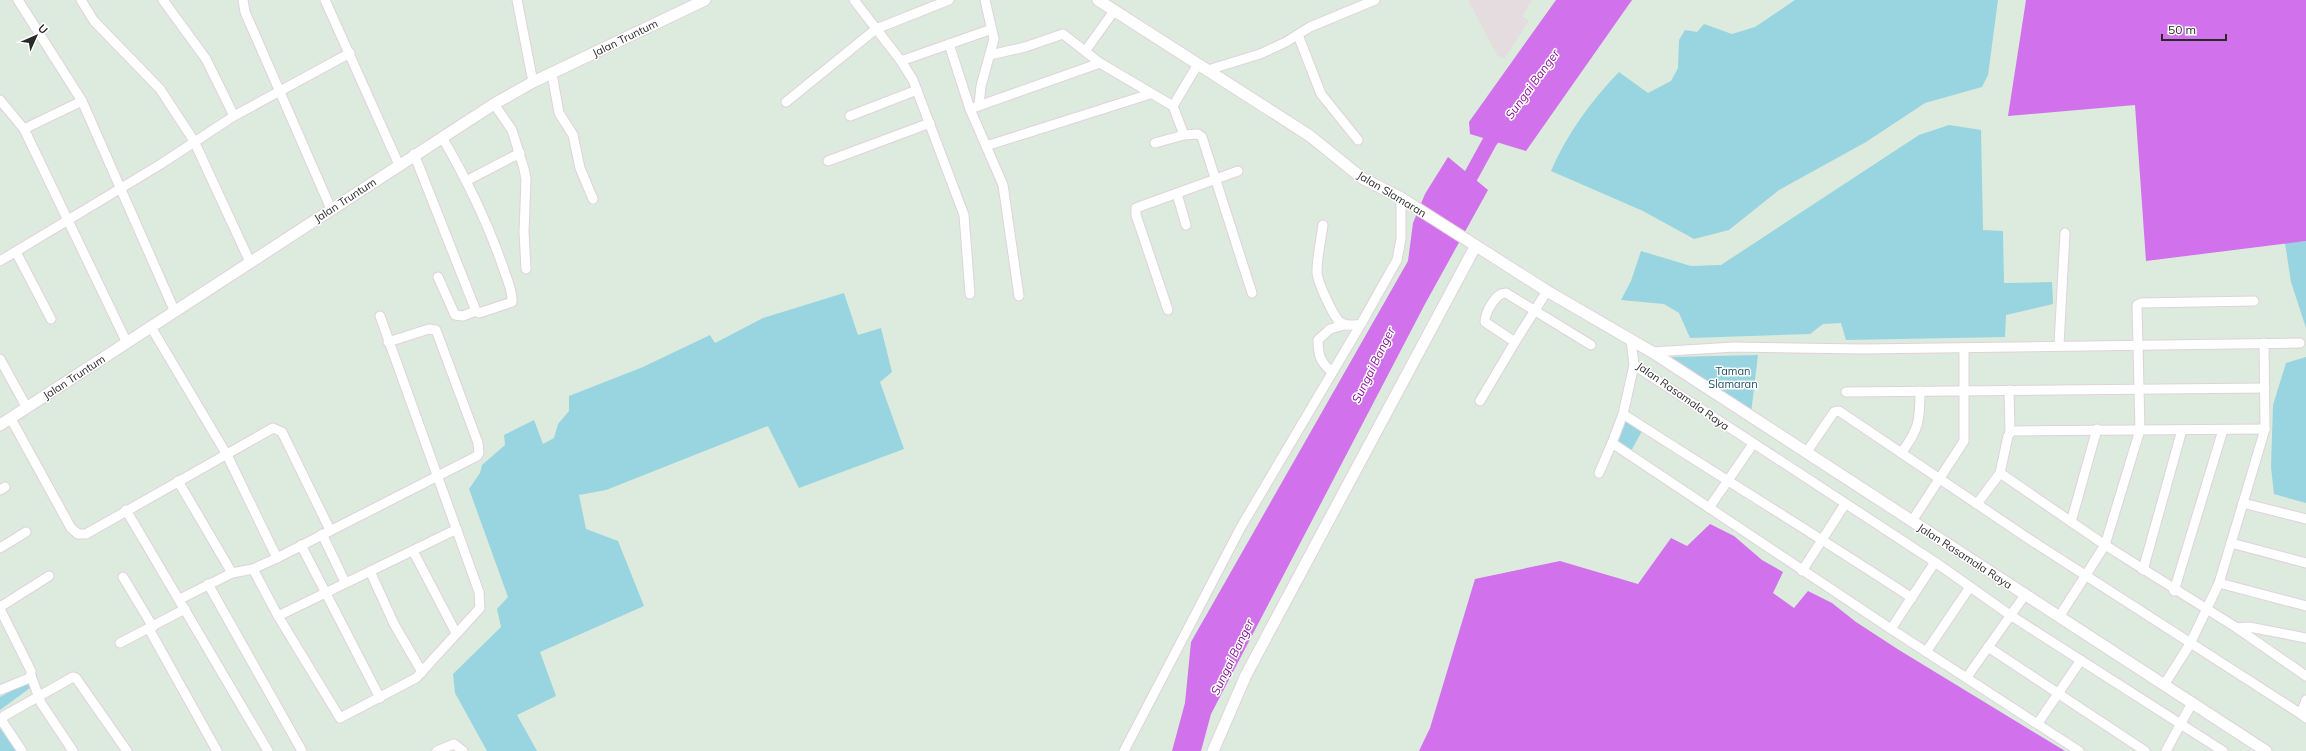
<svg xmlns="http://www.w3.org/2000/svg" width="2306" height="751" viewBox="0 0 2306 751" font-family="Mulish,sans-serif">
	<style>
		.industrial { fill: #e4dcde }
		.green { fill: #99d4e1 }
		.water { fill: #d171eb }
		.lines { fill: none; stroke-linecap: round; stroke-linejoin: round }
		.river { stroke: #d171eb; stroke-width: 15 }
		.minor-casing { stroke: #e2d1dc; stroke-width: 11 }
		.tertiary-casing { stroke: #e2d1dc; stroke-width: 13 }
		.minor { stroke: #fff; stroke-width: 9 }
		.tertiary { stroke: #fff; stroke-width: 11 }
		.labels { text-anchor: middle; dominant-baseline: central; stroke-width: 3; stroke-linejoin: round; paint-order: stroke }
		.street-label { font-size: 11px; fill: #292929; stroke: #fff }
		.park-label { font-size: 11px; fill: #1b4e64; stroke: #fff }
		.water-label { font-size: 12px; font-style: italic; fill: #841196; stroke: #fff }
	</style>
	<rect width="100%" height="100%" fill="#dcebdd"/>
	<path class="industrial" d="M 1468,0 L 1532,0 L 1522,16 L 1529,21 L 1504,59 L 1497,55 Z"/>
	<g class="green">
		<path d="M 1795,0 L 1998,0 L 1988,75 L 1982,87 L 1925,103 L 1866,142 L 1779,190 L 1729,230 L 1694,239 L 1643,211 L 1551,171 C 1567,134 1591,101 1619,72 L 1648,93 L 1671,81 L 1678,68 L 1679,40 L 1685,30 L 1697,32 L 1704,24 L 1732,34 L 1755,27 Z"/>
		<path d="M 1949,125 L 1981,130 L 1983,230 L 2003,231 L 2004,283 L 2052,282 L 2053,304 L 2006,315 L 2005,337 L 1846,340 L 1841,323 L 1823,324 L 1810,334 L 1690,338 L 1679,313 L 1664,304 L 1621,300 L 1631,281 L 1641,251 L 1691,266 L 1721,265 L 1919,135 Z"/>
		<path d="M 2306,241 L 2306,328 L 2291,282 L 2285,243 Z"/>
		<path d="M 844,293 L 858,335 L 881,328 L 892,372 L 880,382 L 904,449 L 799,488 L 768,426 L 606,490 L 579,495 L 586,529 L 618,541 L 644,606 L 540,652 L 556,696 L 517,715 L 537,751 L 487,751 L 455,693 L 453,674 L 501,627 L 497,609 L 508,597 L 469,489 L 480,473 L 482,465 L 505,445 L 504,435 L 534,420 L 543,444 L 554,438 L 558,424 L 569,411 L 569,396 L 643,367 L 710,335 L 715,343 L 763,318 Z"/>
		<path d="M 1758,355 L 1751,413 L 1666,358 L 1673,357 Z"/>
		<path d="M 2306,357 L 2306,503 L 2274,494 L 2271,467 L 2273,405 L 2286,363 Z"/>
		<path d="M 1624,417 L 1643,429 L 1630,453 L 1619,446 L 1617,436 Z"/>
		<path d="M 28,682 L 30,688 L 0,710 L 0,697 Z"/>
		<path d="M 0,728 L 16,751 L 0,751 Z"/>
	</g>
	<g class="water">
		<path d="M 1556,0 L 1632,0 L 1526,151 L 1470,134 L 1469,122 Z"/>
		<path d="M 2026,0 L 2306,0 L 2306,241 L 2146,261 L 2135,105 L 2008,116 Z"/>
		<path d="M 1448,157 L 1488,190 L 1425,304 L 1211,714 L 1201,751 L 1172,751 L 1185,703 L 1191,642 L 1408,261 L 1413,223 L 1425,194 Z"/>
		<path d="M 1710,524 L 1734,536 L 1762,560 L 1783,572 L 1773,593 L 1794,608 L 1808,591 L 1832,603 L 1856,622 L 1899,650 L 2065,751 L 1419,751 L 1430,728 L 1475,579 L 1560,561 L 1638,584 L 1671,538 L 1687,546 Z"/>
	</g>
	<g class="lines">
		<path class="river" d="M 1461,194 L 1490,141 L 1502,125"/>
		<g class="minor-casing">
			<g id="minor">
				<path d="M 18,0 L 82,101 L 175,312"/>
				<path d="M 81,0 L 94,21 L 160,89 L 194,141 L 250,262"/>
				<path d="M 163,0 L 206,59 L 234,116"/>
				<path d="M 243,0 L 245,12 L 331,209"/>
				<path d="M 325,0 L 399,165"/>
				<path d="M 517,0 L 533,82"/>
				<path d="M 854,0 L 901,61 L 913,80 L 964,215 L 970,294"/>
				<path d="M 1298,35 L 1321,94 L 1358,140"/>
				<path d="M 949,44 L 970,109 L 1003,185 L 1019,296"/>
				<path d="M 1086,50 L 1114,11"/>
				<path d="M 990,55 L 1025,47 L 1063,34 L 1100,63 L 1173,106 L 1198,64"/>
				<path d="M 901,61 L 992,29"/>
				<path d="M 1208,70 L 1260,54 L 1286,42 L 1310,27 L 1375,0"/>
				<path d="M 552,74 L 559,113 L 573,135 L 580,168 L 593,199"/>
				<path d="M 0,100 L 24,129 L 127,343"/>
				<path d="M 786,102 L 876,29 L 949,0"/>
				<path d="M 494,104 L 512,130 L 524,169 L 526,179 L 524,232 L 526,269"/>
				<path d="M 979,105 L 981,86 L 994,39 L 985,0"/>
				<path d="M 1173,106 L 1184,135 L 1198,134 L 1202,137 L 1252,293"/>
				<path d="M 970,109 L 1100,63"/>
				<path d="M 850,116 L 917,90"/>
				<path d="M 24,129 L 82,101"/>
				<path d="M 1155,143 L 1184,135"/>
				<path d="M 986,146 L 1150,94"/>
				<path d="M 414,154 L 476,311 L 479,313 L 512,302 C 513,292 507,279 504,270 C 488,223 467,180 442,137"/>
				<path d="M 828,161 L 930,123"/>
				<path d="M 468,180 L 520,153"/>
				<path d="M 1177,194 L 1186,225"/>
				<path d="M 1323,225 C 1321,240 1317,256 1317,272 C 1317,281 1333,316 1340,322 C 1346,327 1354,325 1361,324 L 1397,260 L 1401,239 L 1401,198"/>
				<path d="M 16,252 L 51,319"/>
				<path d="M 0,261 L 161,164 L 234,116 L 350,53"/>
				<path d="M 438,277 L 455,315 L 463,316 L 476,311"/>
				<path d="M 1547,291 L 1515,342 L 1485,322 C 1485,313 1495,293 1506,293 L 1591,345"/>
				<path d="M 1168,310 L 1136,215 L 1136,208 L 1238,171"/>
				<path d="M 151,327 L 227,455 L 277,558"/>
				<path d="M 1631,340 L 1634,365 L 1935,562 L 2010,615 L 2223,751"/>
				<path d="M 2059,345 L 2065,233"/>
				<path d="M 1652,352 L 1734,347 L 1863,349 L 2300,343"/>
				<path d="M 0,359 L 27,408"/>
				<path d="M 1634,365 L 1623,414 L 1612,443 L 1891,629 L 2079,751"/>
				<path d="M 1332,372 C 1320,362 1318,355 1318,340 L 1330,329 L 1344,325"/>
				<path d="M 2009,390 L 2010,432"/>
				<path d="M 1846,392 L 2265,388"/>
				<path d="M 1480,401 L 1515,342"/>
				<path d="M 1623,414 C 1719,476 1816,535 1912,598"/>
				<path d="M 11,419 L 71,528 L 78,534 L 86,534 L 273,428 L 282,432 L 330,530"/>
				<path d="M 1806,453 L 1834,412 L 1839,411 L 2032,541 L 2301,714"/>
				<path d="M 1901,453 C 1919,430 1920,420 1920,391"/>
				<path d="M 1599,473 L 1612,443"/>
				<path d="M 2000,473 L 2105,545 L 2237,628 L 2306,676"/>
				<path d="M 178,481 L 232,573"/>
				<path d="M 0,490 L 5,487"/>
				<path d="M 2243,503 L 2306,519"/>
				<path d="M 1977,504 L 2000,473 L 2008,436 L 2012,431 L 2265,429"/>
				<path d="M 1709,508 L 1753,444"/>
				<path d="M 126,510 L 268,751"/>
				<path d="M 1912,521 L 1964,441 L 1964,348"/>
				<path d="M 2071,522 L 2097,429"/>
				<path d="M 322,534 L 345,582"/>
				<path d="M 2231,543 L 2306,563"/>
				<path d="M 301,545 L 380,698"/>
				<path d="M 0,548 L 26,532"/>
				<path d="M 413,551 L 456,633"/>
				<path d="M 253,569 L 278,616 L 340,718 L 416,678 L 480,608 L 479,592 L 380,316"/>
				<path d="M 2143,570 L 2182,430"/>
				<path d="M 370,571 L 394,624 L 422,672"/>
				<path d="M 1802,571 L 1845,504"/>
				<path d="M 123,577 L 153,627"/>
				<path d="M 2219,583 L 2306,606"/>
				<path d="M 208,584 L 302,751"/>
				<path d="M 2174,591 L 2223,430"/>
				<path d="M 180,599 L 232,573 L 253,569 L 277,558 L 477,456 L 479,453 L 478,443 L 436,330 L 429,329 L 388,342"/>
				<path d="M 0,607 L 49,576"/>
				<path d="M 0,609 L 31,671 L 31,676 L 27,679 L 0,690"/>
				<path d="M 278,616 L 457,529"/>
				<path d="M 2059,617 L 2105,545 L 2140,430 L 2137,305 L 2141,303 L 2254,301"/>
				<path d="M 2237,628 L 2249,627 L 2306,638"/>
				<path d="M 149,629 L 217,751"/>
				<path d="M 1891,629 L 1935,562"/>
				<path d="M 120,643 L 185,609"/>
				<path d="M 1988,647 L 2145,751"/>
				<path d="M 1926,652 L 1970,587"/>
				<path d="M 31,676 L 41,703 L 73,751"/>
				<path d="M 1967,677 L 2025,595"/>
				<path d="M 2164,685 L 2190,644 L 2219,583 L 2243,503 L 2265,429 L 2264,343"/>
				<path d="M 2306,718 L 2301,714 L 2306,700"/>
				<path d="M 2038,723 L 2081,660"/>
				<path d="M 22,751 L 2,721 L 4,716 L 73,677 L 76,678 L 127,751"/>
				<path d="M 437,751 L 454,744 L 463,751"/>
				<path d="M 1124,751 L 1241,527 L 1361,324"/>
				<path d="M 2166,751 L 2192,703"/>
			</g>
		</g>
		<g class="tertiary-casing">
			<g id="tertiary">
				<path d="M 1098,0 L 1310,136 L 1362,178 L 1401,198 L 1547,291 L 1652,352 L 2266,751"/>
				<path d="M 0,425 L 494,104 L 533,82 L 705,0"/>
				<path d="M 1213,751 L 1246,675 L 1475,247"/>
			</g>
		</g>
		<use href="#minor" class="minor"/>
		<use href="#tertiary" class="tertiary"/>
	</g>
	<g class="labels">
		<g class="street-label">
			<text transform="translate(625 38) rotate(-26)">Jalan Truntum</text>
			<text transform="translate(1392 194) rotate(31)">Jalan Slamaran</text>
			<text transform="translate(345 200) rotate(-33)">Jalan Truntum</text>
			<text transform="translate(74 377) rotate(-33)">Jalan Truntum</text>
			<text transform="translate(1683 396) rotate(35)">Jalan Rasamala Raya</text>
			<text transform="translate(1965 556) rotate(33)">Jalan Rasamala Raya</text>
		</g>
		<g class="park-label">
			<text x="1733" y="371">Taman<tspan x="1733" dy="13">Slamaran</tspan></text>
		</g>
		<g class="water-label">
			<text transform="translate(1532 84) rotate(-54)">Sungai Banger</text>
			<text transform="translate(1373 365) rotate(-64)">Sungai Banger</text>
			<text transform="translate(1232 657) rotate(-64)">Sungai Banger</text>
		</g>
	</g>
	<g transform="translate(36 36) rotate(45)" stroke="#ffffff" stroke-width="3" paint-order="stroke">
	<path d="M0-3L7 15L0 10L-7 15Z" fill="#292929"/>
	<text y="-6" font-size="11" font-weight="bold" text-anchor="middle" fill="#292929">U</text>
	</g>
	<path d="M2162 34v6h64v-6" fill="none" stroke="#292929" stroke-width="2"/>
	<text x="2168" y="34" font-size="12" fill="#292929" stroke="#ffffff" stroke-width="3" paint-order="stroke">50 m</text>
</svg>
